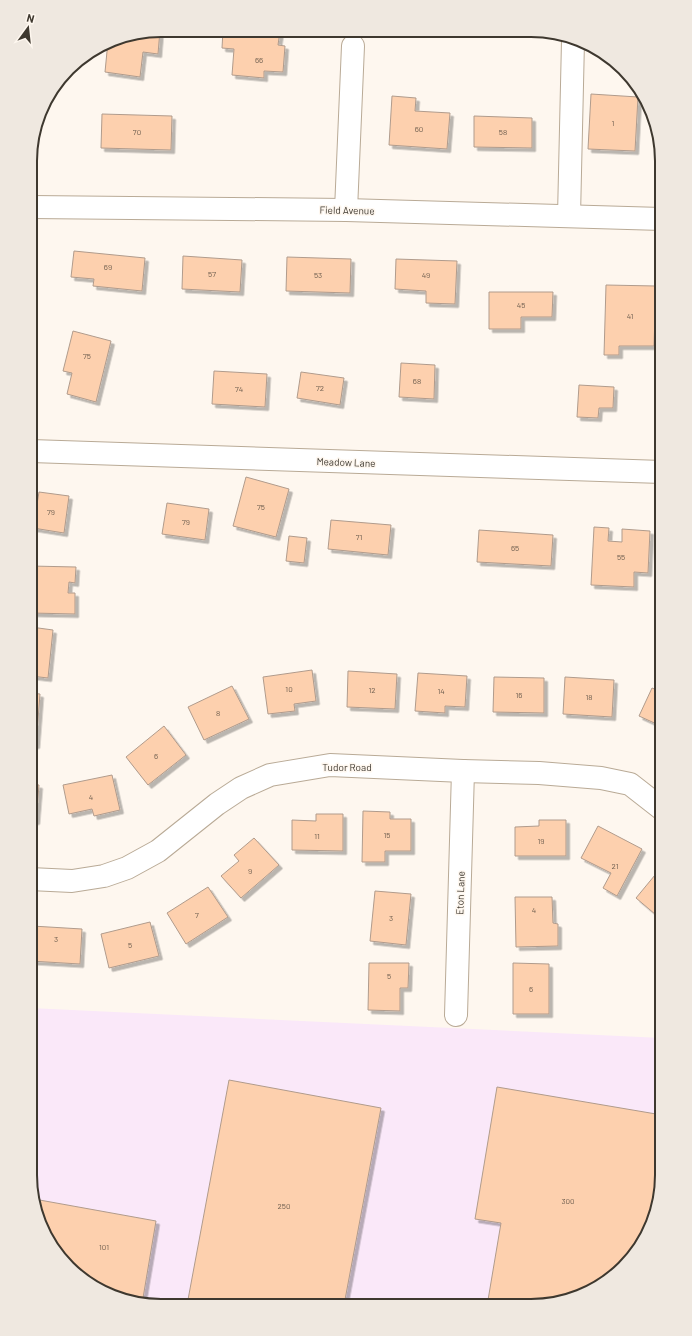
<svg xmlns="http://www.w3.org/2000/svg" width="692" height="1336" viewBox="0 0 692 1336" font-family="Barlow,sans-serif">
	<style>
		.commercial { fill: #fae8f9 }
		.building { fill: #fdd0ae; stroke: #b09b8c; filter: url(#shadow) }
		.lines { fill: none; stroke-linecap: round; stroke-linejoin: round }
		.minor-casing { stroke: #b9aa96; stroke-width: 24 }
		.minor { stroke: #fff; stroke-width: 22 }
		.labels { text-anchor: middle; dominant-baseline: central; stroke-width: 3; stroke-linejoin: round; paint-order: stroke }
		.number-label { font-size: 8px; fill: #6e5e4f }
		.street-label { font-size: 10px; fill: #3e382f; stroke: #fef7ef }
		.rim { fill: none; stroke: #3e382f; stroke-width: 2 }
	</style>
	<defs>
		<filter id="shadow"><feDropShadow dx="3.5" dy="3.5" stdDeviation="0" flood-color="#0004"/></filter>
	</defs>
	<rect width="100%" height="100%" fill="#fef7ef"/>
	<path class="commercial" d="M 30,1008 L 662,1038 L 662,1184 L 652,1225 L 635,1255 L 604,1284 L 573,1299 L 531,1306 L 143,1305 L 103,1293 L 75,1274 L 37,1217 L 30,1175 Z"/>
	<g class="building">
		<path d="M 160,30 L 158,54 L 143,52 L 140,77 L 105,72 L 108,41 Z"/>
		<path d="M 223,30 L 238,32 L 238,30 L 280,31 L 278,45 L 285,46 L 283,72 L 264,71 L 264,78 L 232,75 L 234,49 L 222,48 Z"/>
		<path d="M 591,94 L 638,97 L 635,151 L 588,149 Z"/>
		<path d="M 392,96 L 416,98 L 415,111 L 450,113 L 447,149 L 389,145 Z"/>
		<path d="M 102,114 L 172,116 L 171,150 L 101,148 Z"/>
		<path d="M 474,116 L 532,118 L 532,148 L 474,147 Z"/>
		<path d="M 74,251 L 145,258 L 142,291 L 93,286 L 94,279 L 71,277 Z"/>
		<path d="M 183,256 L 242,260 L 240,292 L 182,289 Z"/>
		<path d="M 287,257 L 351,259 L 350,293 L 286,291 Z"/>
		<path d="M 396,259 L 457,261 L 455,304 L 426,303 L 426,291 L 395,289 Z"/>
		<path d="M 606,285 L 656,286 L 654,346 L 619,346 L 619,355 L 604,355 Z"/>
		<path d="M 489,292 L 553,292 L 552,317 L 521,317 L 521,329 L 489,329 Z"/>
		<path d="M 73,331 L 111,341 L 96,402 L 67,394 L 72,373 L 63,371 Z"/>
		<path d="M 401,363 L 435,365 L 434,399 L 399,397 Z"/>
		<path d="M 214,371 L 267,374 L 265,407 L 212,404 Z"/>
		<path d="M 301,372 L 344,378 L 340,405 L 297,398 Z"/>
		<path d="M 579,385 L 614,387 L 613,408 L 599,408 L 598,418 L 577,417 Z"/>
		<path d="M 246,477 L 289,489 L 276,537 L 233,526 Z"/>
		<path d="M 39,492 L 69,496 L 64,533 L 33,528 Z"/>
		<path d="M 167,503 L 209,509 L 205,540 L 162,534 Z"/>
		<path d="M 331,520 L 391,525 L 388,555 L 328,549 Z"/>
		<path d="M 594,527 L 609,528 L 608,541 L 622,542 L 622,529 L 650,531 L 648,573 L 634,572 L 634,587 L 591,585 Z"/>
		<path d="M 479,530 L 553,535 L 551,566 L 477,562 Z"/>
		<path d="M 289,536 L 307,538 L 304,563 L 286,561 Z"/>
		<path d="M 31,566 L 76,567 L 75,583 L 69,582 L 68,593 L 75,593 L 75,614 L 31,613 Z"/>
		<path d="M 31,627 L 53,630 L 48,678 L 31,676 Z"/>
		<path d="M 312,670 L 316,701 L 294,704 L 295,711 L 268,714 L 263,677 Z"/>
		<path d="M 348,671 L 397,674 L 395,709 L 347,707 Z"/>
		<path d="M 418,673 L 467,676 L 465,707 L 445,706 L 445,713 L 415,711 Z"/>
		<path d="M 494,677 L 544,678 L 544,713 L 493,712 Z"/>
		<path d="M 565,677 L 614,680 L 612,717 L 563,714 Z"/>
		<path d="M 232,686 L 249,719 L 204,740 L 188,707 Z"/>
		<path d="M 652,688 L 662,692 L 662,735 L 658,733 L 661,726 L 639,716 Z"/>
		<path d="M 31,693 L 40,694 L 36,745 L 30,745 Z"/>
		<path d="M 164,726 L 186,755 L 148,785 L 126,757 Z"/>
		<path d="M 112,775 L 120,810 L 94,816 L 92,809 L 69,814 L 63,785 Z"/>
		<path d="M 30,784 L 39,785 L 36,821 L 30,821 Z"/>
		<path d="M 363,811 L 390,812 L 390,819 L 411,819 L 411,851 L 385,851 L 385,862 L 362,862 Z"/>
		<path d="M 316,814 L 343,814 L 343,851 L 292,850 L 292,820 L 316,821 Z"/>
		<path d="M 539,820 L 566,820 L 566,856 L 515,856 L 515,827 L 539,826 Z"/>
		<path d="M 598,826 L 642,849 L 617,896 L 603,888 L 611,873 L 581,858 Z"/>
		<path d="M 254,838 L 279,865 L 241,898 L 221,876 L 239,861 L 234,855 Z"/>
		<path d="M 655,875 L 662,881 L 662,920 L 636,898 Z"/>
		<path d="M 208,887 L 228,917 L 186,944 L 167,913 Z"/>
		<path d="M 375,891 L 411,894 L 406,945 L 370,941 Z"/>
		<path d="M 515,897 L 552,897 L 553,923 L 558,924 L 558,946 L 516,947 Z"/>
		<path d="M 150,922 L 159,956 L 109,968 L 101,934 Z"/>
		<path d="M 32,926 L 82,929 L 80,964 L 30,961 Z"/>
		<path d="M 369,963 L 409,963 L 408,988 L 400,988 L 400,1011 L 368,1010 Z"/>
		<path d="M 513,963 L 549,964 L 549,1014 L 513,1014 Z"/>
		<path d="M 229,1080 L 381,1108 L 344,1305 L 187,1305 Z"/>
		<path d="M 497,1087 L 662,1115 L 662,1184 L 652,1225 L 635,1255 L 604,1284 L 573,1299 L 531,1306 L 487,1306 L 501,1223 L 475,1219 Z"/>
		<path d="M 34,1199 L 156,1221 L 142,1304 L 103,1293 L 75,1274 L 37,1217 Z"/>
	</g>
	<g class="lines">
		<g class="minor-casing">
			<g id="minor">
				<path d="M 31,207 L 346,210 L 662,219"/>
				<path d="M 346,210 L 353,46"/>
				<path d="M 569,216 L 573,41"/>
				<path d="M 31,451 L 662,472"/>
				<path d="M 30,879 L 72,881 L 104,876 L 127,868 L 158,851 L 217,804 L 241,788 L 270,775 L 330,765 L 463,771 L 539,773 L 601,778 L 630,784 L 662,809"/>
				<path d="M 456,1015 L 463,771"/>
			</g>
		</g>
		<use href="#minor" class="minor"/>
	</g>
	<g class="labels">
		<g class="number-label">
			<text x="259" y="60">66</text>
			<text x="613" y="123">1</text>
			<text x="419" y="129">60</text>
			<text x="137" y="132">70</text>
			<text x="503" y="132">58</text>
			<text x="108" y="267">69</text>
			<text x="212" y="274">57</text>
			<text x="318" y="275">53</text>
			<text x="426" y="275">49</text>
			<text x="521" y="305">45</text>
			<text x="630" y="316">41</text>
			<text x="87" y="356">75</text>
			<text x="417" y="381">68</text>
			<text x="320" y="388">72</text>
			<text x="239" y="389">74</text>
			<text x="261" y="507">75</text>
			<text x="51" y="512">79</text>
			<text x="186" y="522">79</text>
			<text x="359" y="537">71</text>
			<text x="515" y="548">65</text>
			<text x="621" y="557">55</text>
			<text x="289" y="689">10</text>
			<text x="372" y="690">12</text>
			<text x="441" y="691">14</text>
			<text x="519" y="695">16</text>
			<text x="589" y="697">18</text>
			<text x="218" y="713">8</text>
			<text x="156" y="756">6</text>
			<text x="91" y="797">4</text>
			<text x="387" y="835">15</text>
			<text x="317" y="836">11</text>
			<text x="541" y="841">19</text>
			<text x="615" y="866">21</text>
			<text x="250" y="871">9</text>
			<text x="534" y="910">4</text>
			<text x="197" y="915">7</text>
			<text x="391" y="918">3</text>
			<text x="56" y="939">3</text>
			<text x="130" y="945">5</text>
			<text x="389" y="976">5</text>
			<text x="531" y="989">6</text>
			<text x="568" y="1201">300</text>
			<text x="284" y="1206">250</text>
			<text x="104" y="1247">101</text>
		</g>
		<g class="street-label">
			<text transform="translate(347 210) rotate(1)">Field Avenue</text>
			<text transform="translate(346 462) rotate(2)">Meadow Lane</text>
			<text x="347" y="767">Tudor Road</text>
			<text transform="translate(460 893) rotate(-88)">Eton Lane</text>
		</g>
	</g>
	<path d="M0 0H692V1336H0ZM161 37H531A124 124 0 0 1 655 161V1175A124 124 0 0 1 531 1299H161A124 124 0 0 1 37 1175V161A124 124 0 0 1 161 37Z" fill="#efe8e0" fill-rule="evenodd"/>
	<path class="rim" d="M161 37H531A124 124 0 0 1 655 161V1175A124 124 0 0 1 531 1299H161A124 124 0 0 1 37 1175V161A124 124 0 0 1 161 37Z"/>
	<g transform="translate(28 28) rotate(15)" stroke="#fef7ef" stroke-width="3" paint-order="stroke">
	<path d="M0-3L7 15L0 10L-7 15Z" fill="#3e382f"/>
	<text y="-6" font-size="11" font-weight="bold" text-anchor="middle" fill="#3e382f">N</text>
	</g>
</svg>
